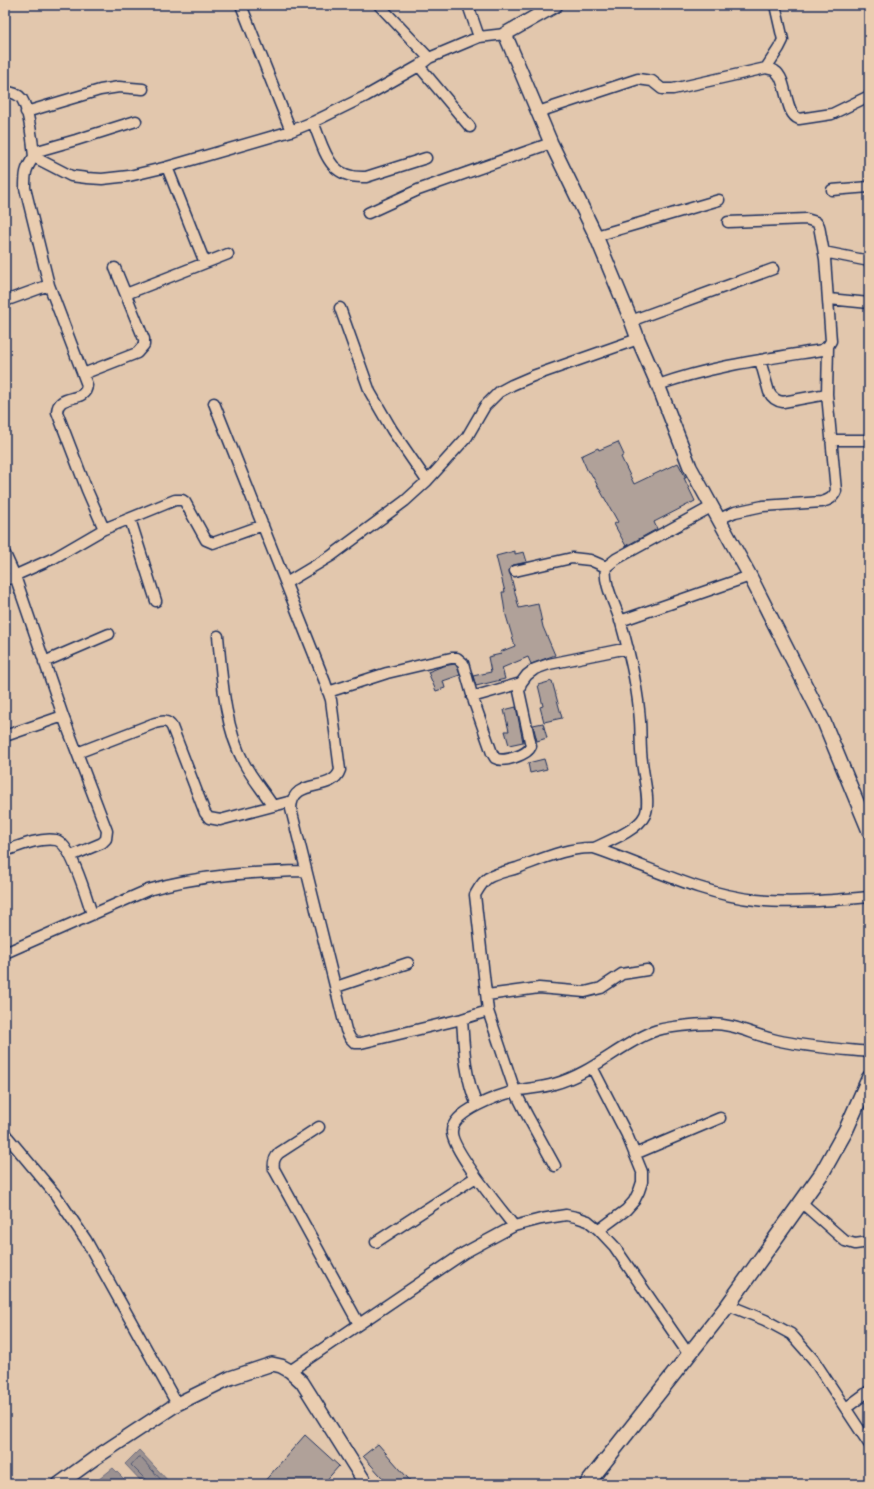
<svg xmlns="http://www.w3.org/2000/svg" width="874" height="1489" viewBox="0 0 874 1489" font-family="Itim,sans-serif">
<style>
.water{fill:#9b9191;stroke:#686a7d}
.lines{fill:none;stroke-linecap:round;stroke-linejoin:round}
.shore{stroke:#4e5672;stroke-width:1}
.building{fill:#b0a199;stroke:#1b2f5e}
.minor-casing{stroke:#1b2f5e;stroke-width:13}
.tertiary-casing{stroke:#1b2f5e;stroke-width:16}
.secondary-casing{stroke:#1b2f5e;stroke-width:17}
.minor{stroke:#eacdb0;stroke-width:10}
.tertiary{stroke:#eacdb0;stroke-width:13}
.secondary{stroke:#eacdb0;stroke-width:14}
</style>
<rect width="100%" height="100%" fill="#e2c7ad"/>
<filter id="ink" filterUnits="userSpaceOnUse"><feTurbulence type="fractalNoise" baseFrequency=".025" numOctaves="2"/><feDisplacementMap in="SourceGraphic" scale="8" xChannelSelector="R" yChannelSelector="G"/><feConvolveMatrix kernelMatrix="1 2 1 2 8 2 1 2 1" color-interpolation-filters="sRGB"/></filter>
<g filter="url(#ink)">
<path class="water" d="M139,1450L171,1484H144L125,1464Z
M113,1468L129,1484H93Z"/>
<g class="lines">
<path class="shore" d="M147,1484L146,1480L131,1465L138,1457H140L165,1484"/>
</g>
<path class="building" d="M618,442L624,455L621,457L634,484L678,463L686,478H684L695,501L654,522L657,529L626,546L614,524L618,522L590,472H588L581,456L598,448L599,450Z
M515,551V554L524,552L527,562L513,565L509,569L519,608L538,604L543,627L555,655L531,664L528,657L502,668L505,679L476,686L473,676L491,672L488,657L501,654L500,652L515,646L505,612L502,592H505L496,556Z
M455,664L457,667L460,675L443,681L445,688L436,691L428,672L443,666Z
M552,681L562,718L544,722L540,707L543,706L538,685Z
M516,707L523,742L509,745L505,731H509L504,710Z
M543,723L547,738L537,741L533,725Z
M544,759L547,769L530,773L528,763Z
M305,1435L339,1466L323,1484H262Z
M378,1444L413,1484H388L363,1456Z"/>
<g class="lines">
<g class="minor-casing">
<path id="minor" d="M241,5L291,131
M379,5L429,58
M468,5L479,37
M419,66L470,127
M766,68L779,48L783,40L775,5
M5,92C11,92 18,94 22,99C29,110 33,144 34,157C25,169 25,174 25,188L49,285L87,385C86,404 58,392 57,412L87,490L104,529
M26,112L100,90L119,87L143,89
M538,112L638,79L652,81L662,89H673L766,68C769,69 773,69 775,71C788,79 784,114 799,119L832,114L869,96
M313,122C325,151 328,179 366,177L426,158
M34,152L76,140L136,121
M34,157L71,176L87,178L102,179L129,176L167,167L291,131L313,122L366,96L419,66L429,58L479,37L505,34
M167,167L205,263
M832,190L869,187
M368,213L418,190L551,143
M596,236L719,200
M824,252L869,261
M126,294L228,254
M829,299L869,303
M5,301L49,285
M340,308L370,392L392,430L427,481
M631,320L636,319L773,269
M760,360L769,392C772,398 776,401 783,402L827,394
M83,374L137,353L144,345V339L115,268
M658,385C711,366 766,359 822,350L828,346L831,341L825,259L819,226L816,222L806,219L728,222
M214,403L325,682L331,700L340,770C332,794 292,776 291,809L346,1030L350,1038L355,1043H361L462,1019L488,1011
M831,440H869
M130,519L156,601
M719,519L735,512L763,506L822,502C829,500 833,498 836,491L827,394L828,346
M5,554L15,576L63,716L107,831L106,839L102,843L71,856
M515,571L572,558L590,560L606,567
M5,580L54,558L104,529L175,500H182L185,502L206,540L213,543L263,525
M286,583L331,556L405,501L427,481L467,437L485,406L499,392L512,385L533,376L638,339
M620,621L750,576
M218,636C222,677 224,726 244,763C252,778 264,792 273,806
M44,662L109,634
M328,692L387,673L451,658H457L463,663L474,702L492,753L495,758C503,763 528,755 531,746L519,691L521,683L527,675L535,669L549,664L628,648
M472,697L521,683
M5,736L63,716
M77,753L155,723C163,721 168,720 172,727L205,813L209,818L220,820L292,801
M594,848C609,841 638,830 645,815C651,802 643,776 642,761C640,748 641,735 640,721C638,688 630,655 621,623C616,606 603,584 606,567L616,559L711,507
M5,851C19,846 41,837 56,840C71,843 87,899 92,914
M5,953L148,890C199,875 253,872 306,871
M336,987L408,963
M487,995L539,988L585,992L601,988L622,974L647,970
M462,1019C464,1049 465,1078 477,1105
M592,1067L627,1135L642,1172V1182L639,1191L634,1201L626,1210L599,1230
M319,1127L279,1153C274,1158 273,1162 274,1169L359,1324
M5,1134L55,1194L86,1240L177,1404
M635,1154L720,1118
M555,1166L527,1115L515,1091L488,1011L475,895C479,888 482,882 488,878C497,873 508,871 517,868C542,859 567,847 594,848C648,866 699,894 756,900C792,904 833,900 869,897
M801,1202L845,1241L855,1244L869,1242
M514,1226C501,1209 450,1148 452,1131C453,1111 499,1095 516,1091C529,1088 542,1088 554,1084C591,1074 618,1046 652,1032C663,1027 697,1024 709,1024C733,1023 754,1035 776,1040C807,1047 838,1049 869,1052
M376,1242L476,1177
M728,1305L765,1320L791,1334L813,1359L869,1444
M290,1371L464,1253L514,1226L541,1219L566,1215L576,1217L588,1221L599,1230L614,1246L689,1355
M846,1408L869,1391"/>
</g>
<g class="tertiary-casing">
<path id="tertiary" d="M556,5L505,34L551,143L596,236L631,320L638,339L658,385L690,467L750,576L824,722L869,831
M59,1484L95,1458L177,1404L230,1378L272,1364L281,1366L290,1371L302,1382L366,1484"/>
</g>
<g class="secondary-casing">
<path id="secondary" d="M587,1484L728,1305L822,1173L846,1130L869,1078"/>
</g>
<use href="#minor" class="minor"/>
<use href="#tertiary" class="tertiary"/>
<use href="#secondary" class="secondary"/>
</g>
</g>
<rect width="874" height="1489" fill="none" stroke="#eacdb0" stroke-width="20"/>
<rect x="10" y="10" width="854" height="1469" fill="none" stroke="#1b2f5e" stroke-width="1.5" filter="url(#ink)"/>
</svg>
